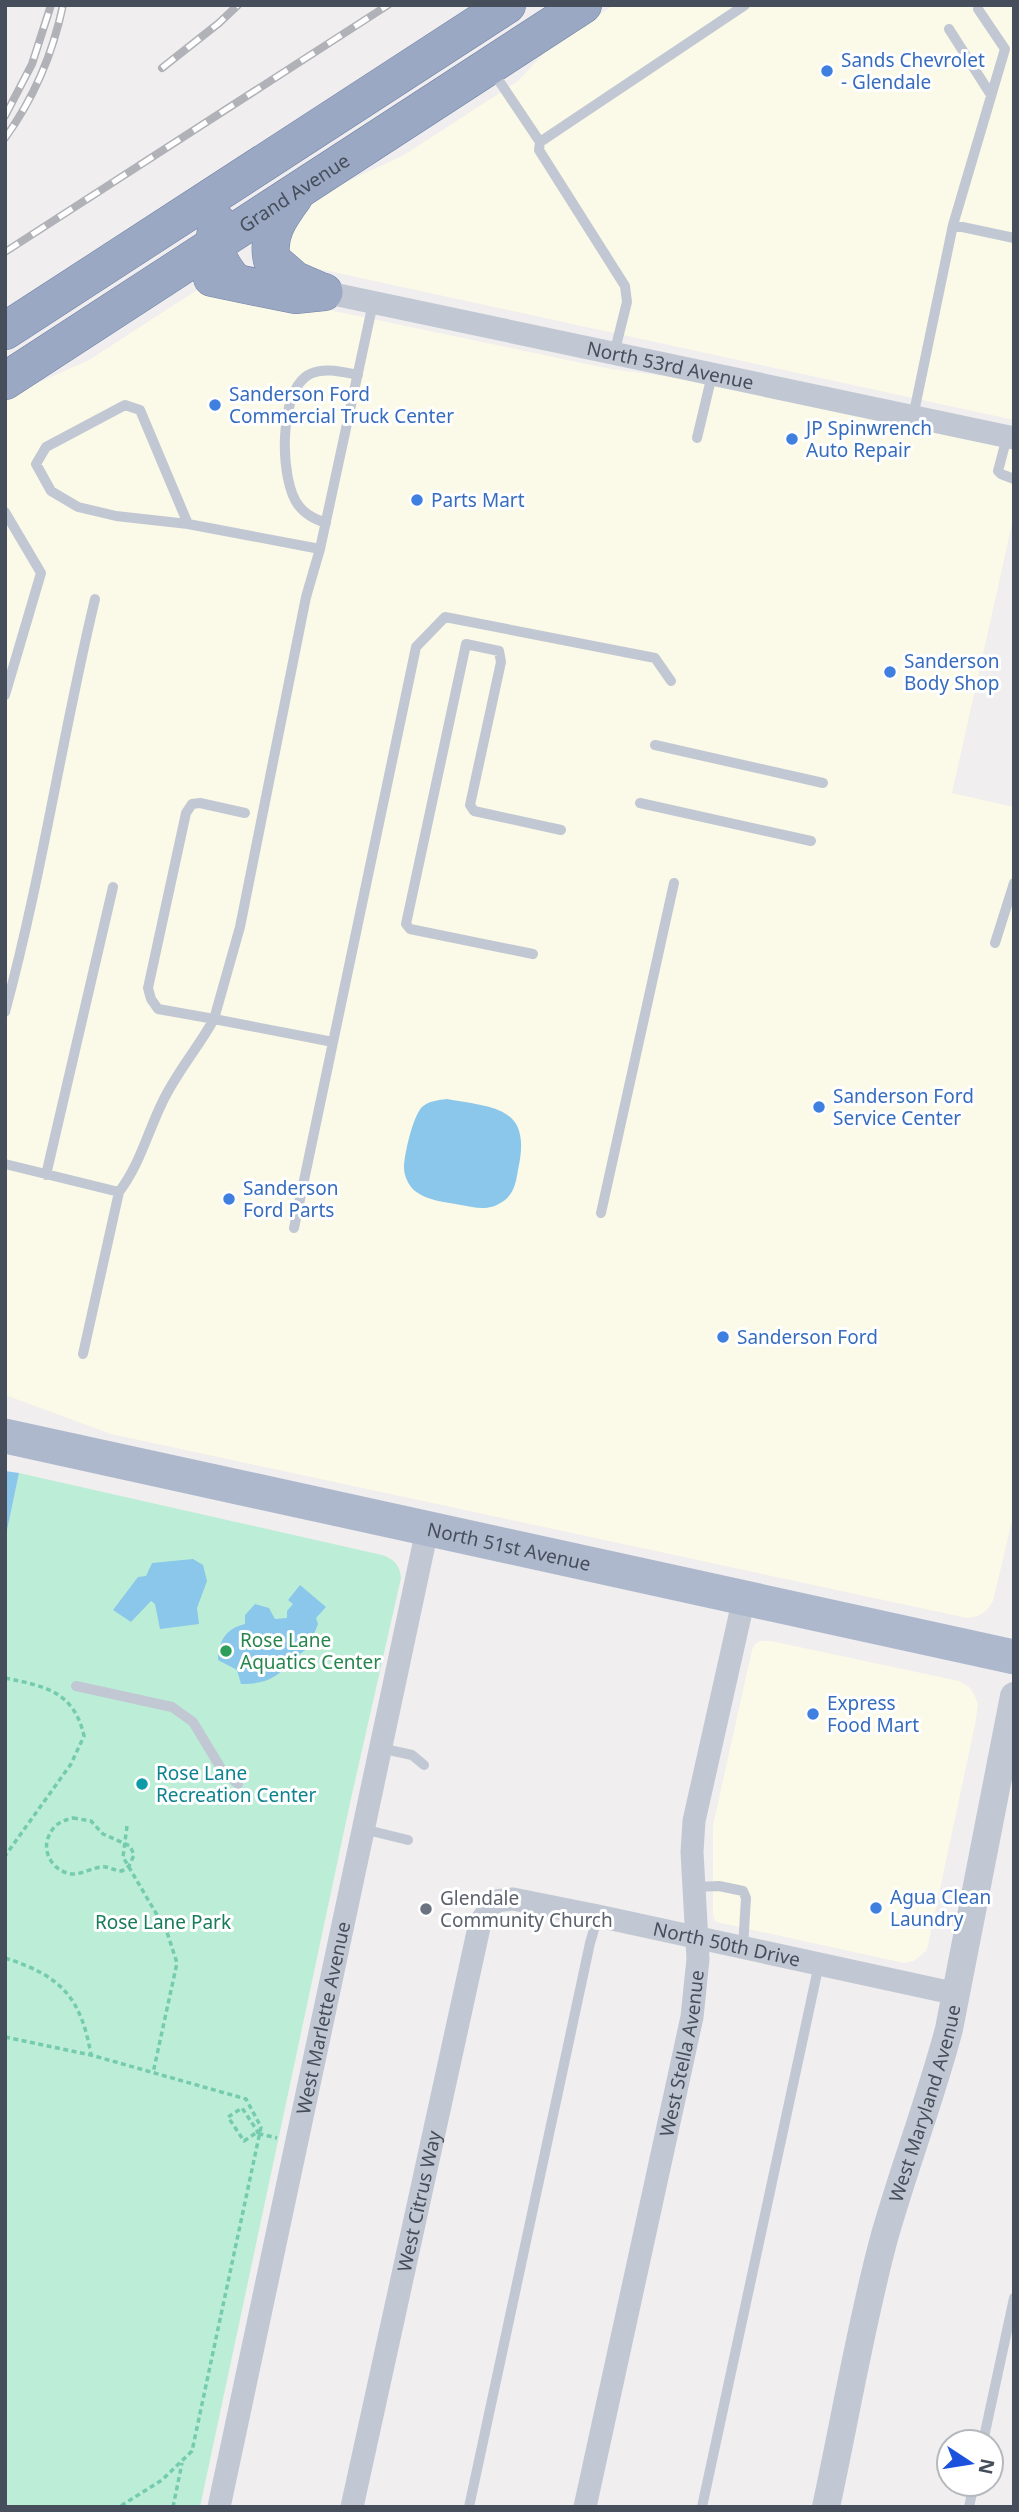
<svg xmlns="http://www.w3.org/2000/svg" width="1019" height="2512" viewBox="0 0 1019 2512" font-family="'Noto Sans',sans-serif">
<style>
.commercial{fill:#fbf9e7}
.green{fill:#bceed7}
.water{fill:#8ac7ea}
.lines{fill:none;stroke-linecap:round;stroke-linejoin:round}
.trunk-casing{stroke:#7183a8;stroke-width:38}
.path{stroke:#75cbae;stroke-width:3.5;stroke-dasharray:5 3.5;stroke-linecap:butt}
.service{stroke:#c1c8d3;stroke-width:10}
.minor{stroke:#c1c8d3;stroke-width:23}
.tertiary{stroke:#c1c8d3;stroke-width:28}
.primary{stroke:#aeb8cd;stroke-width:35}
.trunk{stroke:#9aa8c4;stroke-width:37}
.rail-casing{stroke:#b0b2b8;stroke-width:8}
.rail{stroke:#fff;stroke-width:5;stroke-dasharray:16;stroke-linecap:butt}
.shop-dot{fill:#3f7fe0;stroke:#fff;stroke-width:2.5}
.leisure-dot{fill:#2e9e5b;stroke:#fff;stroke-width:2.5}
.culture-dot{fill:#0f9aa8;stroke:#fff;stroke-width:2.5}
.worship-dot{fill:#6b7280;stroke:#fff;stroke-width:2.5}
.labels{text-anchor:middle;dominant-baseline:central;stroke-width:6;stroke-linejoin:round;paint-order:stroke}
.shop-label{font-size:19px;fill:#366cbe;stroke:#fff;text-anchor:start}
.street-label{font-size:19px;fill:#464e5b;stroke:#fff}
.leisure-label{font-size:19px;fill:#27864d;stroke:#fff;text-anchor:start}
.culture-label{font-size:19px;fill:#0d838f;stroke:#fff;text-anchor:start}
.worship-label{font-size:19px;fill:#5b616d;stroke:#fff;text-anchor:start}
.park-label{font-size:19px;fill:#187b59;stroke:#fff}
</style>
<rect width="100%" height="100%" fill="#f0eeee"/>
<path class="commercial" d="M614,5H1014V420L287,262L284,231L312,201L329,190L404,155L518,81L547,50Z
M200,288L229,289L611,369L702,381L1014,448V515L952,793L1014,807V1513L993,1601L987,1610L978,1616L967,1618L111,1434L5,1395V401L22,390L89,360Z
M760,1641H771L959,1681L969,1687L974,1694L978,1704L976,1720L927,1950L914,1961L904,1963L716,1922L713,1916V1825L752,1650L755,1644Z"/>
<path class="green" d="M19,1473L382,1555C394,1559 400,1565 401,1578L350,1803L200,2507H5V1540Z"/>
<path class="water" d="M447,1099C497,1108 532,1107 518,1170C516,1182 514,1195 502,1202C489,1211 476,1208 461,1205C447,1202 427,1201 415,1191C409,1186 404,1176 404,1168C404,1155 413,1116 422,1107C429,1101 438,1100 447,1099Z
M5,1471L19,1473L5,1540Z
M193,1559L203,1565L207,1581L197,1608L199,1624L160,1629L155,1604L151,1601L131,1622L113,1610L138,1577L146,1576L152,1563Z
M300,1585L326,1607L316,1618L318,1624L314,1634L318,1643C285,1657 286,1685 241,1684L237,1670L218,1660C219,1641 225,1629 245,1624V1615L255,1604L269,1608L275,1619L287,1618V1611L293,1604L288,1600Z"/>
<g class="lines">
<g class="trunk-casing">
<g id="trunk">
<path d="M294,197C280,216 266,235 272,260L295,280L320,291"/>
<path d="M218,223C210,246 219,264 234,281"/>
<path d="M212,278L295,295L324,292"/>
<path d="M5,331L507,5"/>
<path id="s7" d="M5,381L583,5"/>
</g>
</g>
<path class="path" d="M5,1678C44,1686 74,1691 84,1736L71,1764L5,1856
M73,1818L91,1821L103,1834L130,1846L134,1855L129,1866L122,1871C114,1871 109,1866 101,1867C92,1868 82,1874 73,1874C55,1873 42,1854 48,1838C53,1825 60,1821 73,1818Z
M127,1826L123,1857L167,1932L177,1963L153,2073
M5,1958C61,1976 81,1997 91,2055
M5,2037L91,2055L246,2099L261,2127L192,2451L162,2480L119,2507
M256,2133L258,2132L242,2108L228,2117L244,2141L256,2133L277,2138
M173,2507L182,2463"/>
<path class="service" d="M949,29L991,95
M493,72L540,142
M953,225L1005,49L978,9
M614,354L627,302L625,286L539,150L540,142L745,5
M913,417L953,225L1014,238
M1007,437L998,471L1001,474L1014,479
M697,438L712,375
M5,512L41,573L5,695
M326,523C315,519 306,515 299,506C279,482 278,389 310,374C325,367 342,372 358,375
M188,524L140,410L125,405L46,447L36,464L51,491L78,507L116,516L188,524L320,549
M655,745L823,783
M640,803L811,841
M995,943L1014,883
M533,954L410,929L406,924L466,644L499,651L501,662L470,805L474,811L561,830
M5,1012C42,876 62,736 95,599
M333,1042L214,1019L240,927L306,597L320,549L373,303
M5,1164L119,1192L83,1354
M46,1175L113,887
M119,1192C140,1164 147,1134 162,1103C176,1073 198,1048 214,1019L158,1009L151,999L148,988L186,813L192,804L200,803L245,813
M601,1213L674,883
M294,1228L416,647L445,617L655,658L671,681
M76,1686L172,1707L193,1722L222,1770L238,1784
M380,1748L412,1755L424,1765
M363,1829L408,1840
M695,1887L719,1886L743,1891L746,1898L743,1947
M983,2442L1014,2298
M469,2507L590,1943L598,1916
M702,2507L819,1964
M969,2507L974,2484"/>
<g class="minor">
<path id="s1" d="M324,292L1014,438"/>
<path id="s2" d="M219,2507L427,1530"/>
<path id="s3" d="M352,2507L480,1923L495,1901L513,1899L598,1916L957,1994"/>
<path id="s4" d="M585,2507L692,2017L698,1959L692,1852L694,1821L744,1598"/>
</g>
<path class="tertiary" id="s5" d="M826,2507C845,2419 860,2329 883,2242C903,2170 930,2101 949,2029L1014,1696"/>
<path class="primary" id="s6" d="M5,1436L1014,1657"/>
<use href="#trunk" class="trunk"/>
<g class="rail-casing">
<path id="rail" d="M162,68L219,23L238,5
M5,116L32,64L51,5
M5,138C34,98 53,53 63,5
M5,252L388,5"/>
</g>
<use href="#rail" class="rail"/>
</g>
<g class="shop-dot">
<circle cx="827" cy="71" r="7"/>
<circle cx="215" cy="405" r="7"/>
<circle cx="792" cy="439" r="7"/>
<circle cx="417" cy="500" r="7"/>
<circle cx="890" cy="672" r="7"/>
<circle cx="819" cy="1107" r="7"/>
<circle cx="229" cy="1199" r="7"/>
<circle cx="723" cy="1337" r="7"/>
<circle cx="813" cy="1714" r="7"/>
<circle cx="876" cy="1908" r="7"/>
</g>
<circle class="leisure-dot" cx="226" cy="1651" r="7"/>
<circle class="culture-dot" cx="142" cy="1784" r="7"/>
<circle class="worship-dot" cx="426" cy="1909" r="7"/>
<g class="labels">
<g class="shop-label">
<text x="841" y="60">Sands Chevrolet<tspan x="841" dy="22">- Glendale</tspan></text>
<text x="229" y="394">Sanderson Ford<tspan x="229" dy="22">Commercial Truck Center</tspan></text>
<text x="806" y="428">JP Spinwrench<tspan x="806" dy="22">Auto Repair</tspan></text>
<text x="431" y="500">Parts Mart</text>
<text x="904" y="661">Sanderson<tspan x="904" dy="22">Body Shop</tspan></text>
<text x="833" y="1096">Sanderson Ford<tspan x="833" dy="22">Service Center</tspan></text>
<text x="243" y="1188">Sanderson<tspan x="243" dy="22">Ford Parts</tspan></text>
<text x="737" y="1337">Sanderson Ford</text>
<text x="827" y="1703">Express<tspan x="827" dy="22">Food Mart</tspan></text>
<text x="890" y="1897">Agua Clean<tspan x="890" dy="22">Laundry</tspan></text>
</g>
<g class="street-label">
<text stroke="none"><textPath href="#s7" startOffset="345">Grand Avenue</textPath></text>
<text stroke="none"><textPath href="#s1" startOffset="354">North 53rd Avenue</textPath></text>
<text stroke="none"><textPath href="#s6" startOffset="516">North 51st Avenue</textPath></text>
<text stroke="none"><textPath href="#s3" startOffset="861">North 50th Drive</textPath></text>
<text stroke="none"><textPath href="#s2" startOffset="500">West Marlette Avenue</textPath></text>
<text stroke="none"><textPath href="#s4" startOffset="464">West Stella Avenue</textPath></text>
<text stroke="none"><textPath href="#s5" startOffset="416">West Maryland Avenue</textPath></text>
<text stroke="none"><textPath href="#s3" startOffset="313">West Citrus Way</textPath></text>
</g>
<g class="leisure-label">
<text x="240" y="1640">Rose Lane<tspan x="240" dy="22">Aquatics Center</tspan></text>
</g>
<g class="culture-label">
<text x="156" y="1773">Rose Lane<tspan x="156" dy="22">Recreation Center</tspan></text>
</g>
<g class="worship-label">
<text x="440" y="1898">Glendale<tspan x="440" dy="22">Community Church</tspan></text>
</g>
<g class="park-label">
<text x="163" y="1922">Rose Lane Park</text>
</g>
</g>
<rect width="1019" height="2512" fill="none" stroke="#464e5b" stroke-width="14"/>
<g transform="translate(970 2463) rotate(102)"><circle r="33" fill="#ffffff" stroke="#b5b8bd" stroke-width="2"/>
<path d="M0-5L12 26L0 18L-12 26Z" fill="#1b51dd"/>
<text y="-10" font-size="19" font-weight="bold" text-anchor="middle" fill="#464e5b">N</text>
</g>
</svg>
